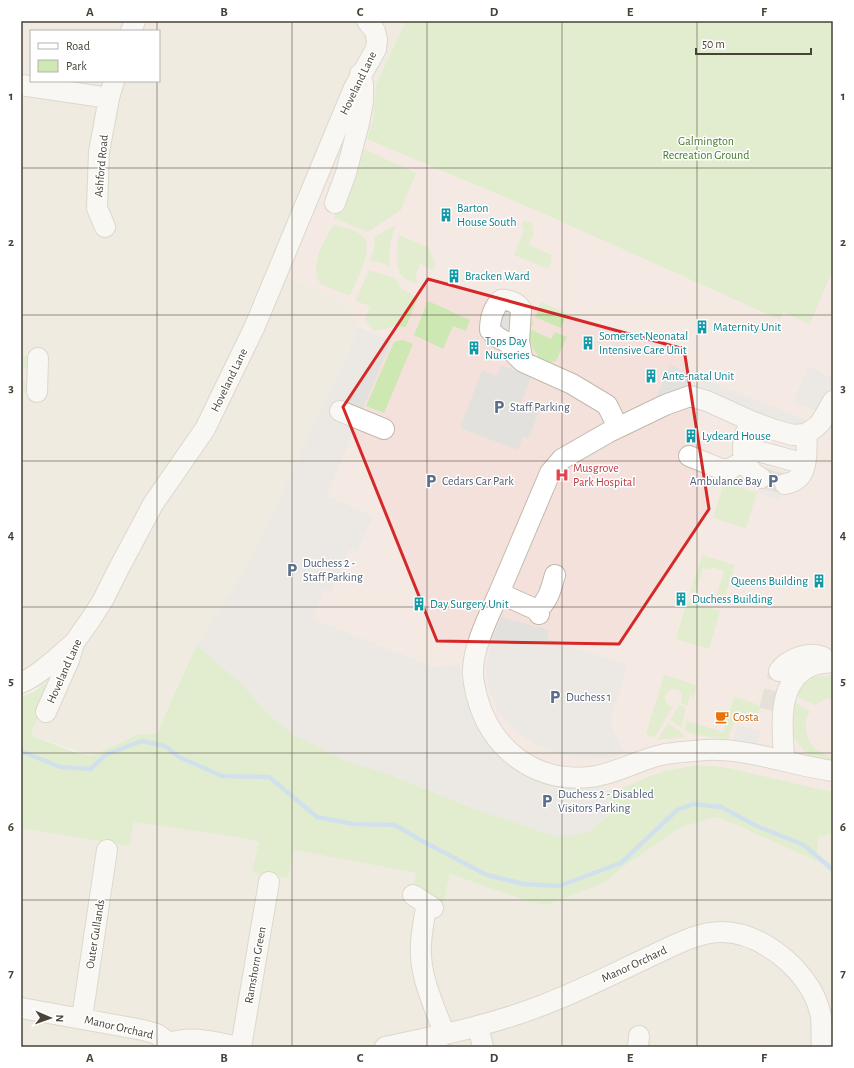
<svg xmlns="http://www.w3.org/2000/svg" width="854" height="1068" viewBox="0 0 854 1068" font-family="'Alegreya Sans',sans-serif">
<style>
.residential{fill:#e8e4d7;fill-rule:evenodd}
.medical{fill:#f5e1dc}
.green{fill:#cde8b2}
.parking{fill:#e3e1dd}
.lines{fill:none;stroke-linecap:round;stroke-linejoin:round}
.stream{stroke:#a6cef0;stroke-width:4.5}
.minor-tunnel{stroke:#d2cec5;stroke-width:20;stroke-dasharray:20 10;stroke-linecap:butt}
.minor-casing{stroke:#c0baab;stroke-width:22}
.minor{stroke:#fff;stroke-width:20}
.marked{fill:none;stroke:#d62828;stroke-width:3;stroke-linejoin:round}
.grid{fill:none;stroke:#484237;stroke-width:1;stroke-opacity:0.55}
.labels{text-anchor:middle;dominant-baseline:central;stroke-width:3;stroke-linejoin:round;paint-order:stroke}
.street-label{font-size:12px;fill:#484237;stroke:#fff}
.park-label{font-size:12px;fill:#447a2a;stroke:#fff}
.culture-label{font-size:12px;fill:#0d838f;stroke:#fff;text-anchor:start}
.service-label{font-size:12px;fill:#4e5e75;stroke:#fff;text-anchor:start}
.health-label{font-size:12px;fill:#be3a42;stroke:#fff;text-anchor:start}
.food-label{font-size:12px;fill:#c56008;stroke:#fff;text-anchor:start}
.neatline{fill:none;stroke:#484237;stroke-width:1.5}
.grid-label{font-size:13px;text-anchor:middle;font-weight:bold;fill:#484237}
</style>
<rect width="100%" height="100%" fill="#f4f1e9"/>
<path class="residential" d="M21,21H406L376,84L373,120L367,139L359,147L286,276L338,299L354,315L358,327L349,350L249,563L197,645L169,704L157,734H139L91,756L33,736L32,731L56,677L39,688L25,670L21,672ZM31,31H159V81H31Z
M716,817L741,827L816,861L819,837L833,834V1047H21V828L129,846L134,822L237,837L259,842L253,871L288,878L294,850L416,873L443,905L450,874L527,901L546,905L604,883L626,865L681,827Z"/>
<path class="medical" d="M367,139L542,213L780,320L783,312L833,269V792L724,767L697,765L664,771L645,778L615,791L480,811L312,743L294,735L269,714L240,682L197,645L249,563L349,350L358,328L354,315L338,299L286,276L344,142L359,147Z"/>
<path class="green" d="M406,21H833V269L810,324L783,312L780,320L542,213L367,139L373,120L376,84Z
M357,146L416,173L401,210L368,232L334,218L350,181Z
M524,220L534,224L531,230L534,232L529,245L552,255L550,260H552L548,269L514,255L524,230L521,228Z
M333,225C342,227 352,229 360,234C377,244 356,282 350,295H348L322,285L317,279L316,266L320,249Z
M395,225L390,244L389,266L381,263L370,261L375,244L374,238Z
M399,235L429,248L435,264L434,270L420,264L416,274L417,284C413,282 406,280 402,276C394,268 397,246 399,235Z
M369,270L395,278L403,290L418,297L406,327L393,326L389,328L374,331L365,319L370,306L355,301Z
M428,301L470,320L466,331L453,326L443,349L414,335Z
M541,302L567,313L561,328L535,317Z
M533,321L534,322L530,329L551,339L555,332L567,337L556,361L547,363L540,360L529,341V328Z
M403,340L413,344L384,413L366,406L394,342Z
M21,356L34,357C32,364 28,367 21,369Z
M21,380C27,381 29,387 31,392L21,391Z
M724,483L757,493L746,528L713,518Z
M702,555L735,565L723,602L715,600L724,571L712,567L711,570L703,568L695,593L690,592Z
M687,601L720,611L709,649L676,639Z
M197,645L240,682L269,714L294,735L312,743L480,811L587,833L614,810L606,791H615L645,778L664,771L697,765L724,767L833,792V834L819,837L816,861L741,827L716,817L681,827L626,865L604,883L546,905L527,901L450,874L443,905L439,902L413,889L416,873L294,850L288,878L252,872L259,842L237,837L134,822L129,846L21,828V697L33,692L56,677L32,731L33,736L74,752L91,756L139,734H157L169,705Z
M811,671L815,677L832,675L833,698L825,699L815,705L792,694Z
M664,675L697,685L687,721L723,732L734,697L752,702L760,707L758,714L754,717L740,714L737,715L728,740L691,734L685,731V727L693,697L690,696L687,706L681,702C686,687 667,684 665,699L668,705L673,707L654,738L646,734Z
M795,702L810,711C799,731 810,753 833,756V763L812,758L807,754L794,738L789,727Z
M679,705L686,708L682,728L670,720Z
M668,723L682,733L686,737L657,740Z"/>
<path class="parking" d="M506,306L516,310L506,331L496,327Z
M358,327L391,341L327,496L373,516L357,553L349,549L331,593L324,590L313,619L434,667L460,664L462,680L476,723L497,756L517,771L552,787L581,789L603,785L614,810L587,833L557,837L480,811L397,777L346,761L294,735L269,714L240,682L197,645L249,563L349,350Z
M501,365L531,377L521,403L540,410L528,439L523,437L518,450L460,428L482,370L497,376Z
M670,365L692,374L685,391L656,398Z
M808,366L833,378V385L821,413L793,402Z
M695,375L807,420L803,431L691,385Z
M765,467L788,473L780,500L757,493Z
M501,617L549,630L547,639L568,645V647L628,664L610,722L625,753L605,758L579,759L552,751L531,742L513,729L497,710L488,685L486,669L491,642Z
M737,725L761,731L758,747L732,743Z"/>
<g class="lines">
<path class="stream" d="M21,751L60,767L91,769L105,755L142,741L165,746L179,757L222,776L269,777L317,817L353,824L395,825L424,842L487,875L524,884L559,886L621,863L677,810L693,804L721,807L759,827L804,845L833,870"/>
<path class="minor-tunnel" d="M761,478L785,484
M769,710L779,671"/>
<g class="minor-casing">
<path id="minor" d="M131,31L135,21
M21,85L109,98
M335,203L346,173L359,123L363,101V85L360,74
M105,227L97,208L99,152L109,98L114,81
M523,362L519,341L521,309C518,303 508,299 501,300C493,308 490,319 490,330L497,337L510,344L513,352L523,362L572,384L607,405L618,427
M37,392L38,358
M340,411L384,429
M751,421C740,440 738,467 761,478
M743,447L805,464
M689,456L721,469H730L745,460
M785,484C791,483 797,481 801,475C808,465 807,446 806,434
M499,593L550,473L562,459L609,432L665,405L690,396L707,401L751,421L775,430L793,435L806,434L816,427L821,422L833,401
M537,610C549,601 551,588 555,575
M539,614L537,610L499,593C489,615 472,649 473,673C473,681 475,689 477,697C491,749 535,783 590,777C617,774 639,759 665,754C678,752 692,751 705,750C749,748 790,765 833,771
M779,671C788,659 808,651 823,657
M21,683C41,674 57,657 74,643
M46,712L69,660L74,643L91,619L103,600L118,570L153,504L205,429L255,326L353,90L376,49L377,40L375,31L367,21
M783,760L784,755C782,726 777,683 809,667C816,663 825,663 833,662
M413,895L433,908
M427,904C424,917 420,941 421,954C421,979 436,1011 445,1035
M21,1008L143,1030L157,1034L169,1043C193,1035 214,1042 238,1047
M82,1018L107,850
M478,1026L483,1047
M241,1047L269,882
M385,1047C438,1036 492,1025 543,1005C580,991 615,973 651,956C673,946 697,932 722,932C745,932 767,944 785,959C802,974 817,994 821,1017C822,1026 821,1037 822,1047
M638,1047L639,1036"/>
</g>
<use href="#minor" class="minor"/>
</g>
<path d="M0 0H854V1068H0ZM428,279L684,349L709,509L619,644L437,641L343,407Z" fill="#f4f1e9" fill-opacity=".55" fill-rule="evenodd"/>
<path class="marked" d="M428,279L684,349L709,509L619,644L437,641L343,407Z"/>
<path class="grid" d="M157,21V31M292,21V1047M427,21V1047M562,21V1047M697,21V1047M157,81V1047M21,168H833M21,315H833M21,461H833M21,607H833M21,753H833M21,900H833"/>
<defs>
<g id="building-bare" transform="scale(1.08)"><path d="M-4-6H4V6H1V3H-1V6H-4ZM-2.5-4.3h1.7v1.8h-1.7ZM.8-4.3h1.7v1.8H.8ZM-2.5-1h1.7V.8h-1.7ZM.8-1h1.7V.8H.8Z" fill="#0f9aa8" stroke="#fff" stroke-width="2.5" paint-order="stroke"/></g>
<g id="parking-bare" transform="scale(1.08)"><path d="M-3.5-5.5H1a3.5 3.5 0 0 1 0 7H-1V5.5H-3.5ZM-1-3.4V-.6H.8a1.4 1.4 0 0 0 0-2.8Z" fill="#5c6f8a" stroke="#fff" stroke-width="2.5" paint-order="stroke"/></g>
<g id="hospital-bare" transform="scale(1.08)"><path d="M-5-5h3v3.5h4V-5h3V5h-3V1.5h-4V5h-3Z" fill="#e0444e" stroke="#fff" stroke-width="2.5" paint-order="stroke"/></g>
<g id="cafe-bare" transform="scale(1.08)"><path d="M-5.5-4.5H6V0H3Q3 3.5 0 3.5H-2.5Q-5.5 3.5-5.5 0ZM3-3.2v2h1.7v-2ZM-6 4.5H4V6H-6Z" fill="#e8710a" stroke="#fff" stroke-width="2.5" paint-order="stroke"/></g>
</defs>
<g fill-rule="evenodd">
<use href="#building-bare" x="446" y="215"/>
<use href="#building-bare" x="454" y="276"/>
<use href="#building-bare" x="702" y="327"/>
<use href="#building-bare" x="588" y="343"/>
<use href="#building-bare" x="474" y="348"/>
<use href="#building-bare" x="651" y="376"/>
<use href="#parking-bare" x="499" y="407"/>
<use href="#building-bare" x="691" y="436"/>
<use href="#hospital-bare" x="562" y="475"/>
<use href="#parking-bare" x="431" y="481"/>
<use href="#parking-bare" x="773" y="481"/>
<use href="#parking-bare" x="292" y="570"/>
<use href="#building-bare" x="819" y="581"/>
<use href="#building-bare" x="681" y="599"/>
<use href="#building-bare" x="419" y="604"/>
<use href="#parking-bare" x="555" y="697"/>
<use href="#cafe-bare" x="722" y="717"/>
<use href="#parking-bare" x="547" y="801"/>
</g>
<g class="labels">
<g class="street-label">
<text transform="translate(358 83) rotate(-64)">Hoveland Lane</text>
<text transform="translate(101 166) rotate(-85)">Ashford Road</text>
<text transform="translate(229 380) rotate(-64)">Hoveland Lane</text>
<text transform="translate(64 671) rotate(-66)">Hoveland Lane</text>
<text transform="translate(95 934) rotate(-81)">Outer Gullands</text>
<text transform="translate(634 964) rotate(-25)">Manor Orchard</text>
<text transform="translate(255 965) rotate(-80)">Ramshorn Green</text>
<text transform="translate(119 1027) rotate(13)">Manor Orchard</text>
</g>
<g class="park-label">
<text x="706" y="141">Galmington<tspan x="706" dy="14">Recreation Ground</tspan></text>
</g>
<g class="culture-label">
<text x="457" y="208">Barton<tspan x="457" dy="14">House South</tspan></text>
<text x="465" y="276">Bracken Ward</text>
<text x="713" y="327">Maternity Unit</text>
<text x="599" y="336">Somerset Neonatal<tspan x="599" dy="14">Intensive Care Unit</tspan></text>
<text x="485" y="341">Tops Day<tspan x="485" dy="14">Nurseries</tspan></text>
<text x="662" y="376">Ante-natal Unit</text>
<text x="702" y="436">Lydeard House</text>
<text x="808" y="581" text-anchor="end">Queens Building</text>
<text x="692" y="599">Duchess Building</text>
<text x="430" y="604">Day Surgery Unit</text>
</g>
<g class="service-label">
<text x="510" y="407">Staff Parking</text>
<text x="442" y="481">Cedars Car Park</text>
<text x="762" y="481" text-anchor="end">Ambulance Bay</text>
<text x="303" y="563">Duchess 2 -<tspan x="303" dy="14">Staff Parking</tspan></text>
<text x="566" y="697">Duchess 1</text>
<text x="558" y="794">Duchess 2 - Disabled<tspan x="558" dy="14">Visitors Parking</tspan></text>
</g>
<g class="health-label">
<text x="573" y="468">Musgrove<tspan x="573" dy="14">Park Hospital</tspan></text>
</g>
<g class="food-label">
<text x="733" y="717">Costa</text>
</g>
</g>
<rect width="854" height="1068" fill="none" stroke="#ffffff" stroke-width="44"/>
<rect x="30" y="30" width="130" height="52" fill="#ffffff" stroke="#b6b3af"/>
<rect x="38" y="43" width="20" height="6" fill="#ffffff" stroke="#b6b3af"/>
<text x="66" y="50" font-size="12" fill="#484237">Road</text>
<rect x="38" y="60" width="20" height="12" fill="#cde8b2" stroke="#b6b3af"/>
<text x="66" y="70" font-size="12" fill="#484237">Park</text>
<g transform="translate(50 1018) rotate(92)" stroke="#ffffff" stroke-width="3" paint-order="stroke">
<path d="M0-3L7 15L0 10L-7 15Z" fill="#484237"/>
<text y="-6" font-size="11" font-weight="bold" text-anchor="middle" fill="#484237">N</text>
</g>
<path d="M696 48v6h115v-6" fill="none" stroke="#484237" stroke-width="2"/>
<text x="702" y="48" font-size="12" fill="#484237" stroke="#ffffff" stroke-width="3" paint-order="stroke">50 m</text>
<rect x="22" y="22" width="810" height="1024" class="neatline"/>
<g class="grid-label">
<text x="90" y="16">A</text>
<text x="224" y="16">B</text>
<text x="360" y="16">C</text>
<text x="494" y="16">D</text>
<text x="630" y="16">E</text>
<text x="764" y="16">F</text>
<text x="11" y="100">1</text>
<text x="843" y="100">1</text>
<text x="11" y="246">2</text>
<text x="843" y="246">2</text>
<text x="11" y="392">3</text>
<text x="843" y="392">3</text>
<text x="11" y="539">4</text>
<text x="843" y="539">4</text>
<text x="11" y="685">5</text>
<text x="843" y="685">5</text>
<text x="11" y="831">6</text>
<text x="843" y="831">6</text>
<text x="11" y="977">7</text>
<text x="843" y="977">7</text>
<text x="90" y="1062">A</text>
<text x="224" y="1062">B</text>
<text x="360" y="1062">C</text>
<text x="494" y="1062">D</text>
<text x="630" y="1062">E</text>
<text x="764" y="1062">F</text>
</g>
</svg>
